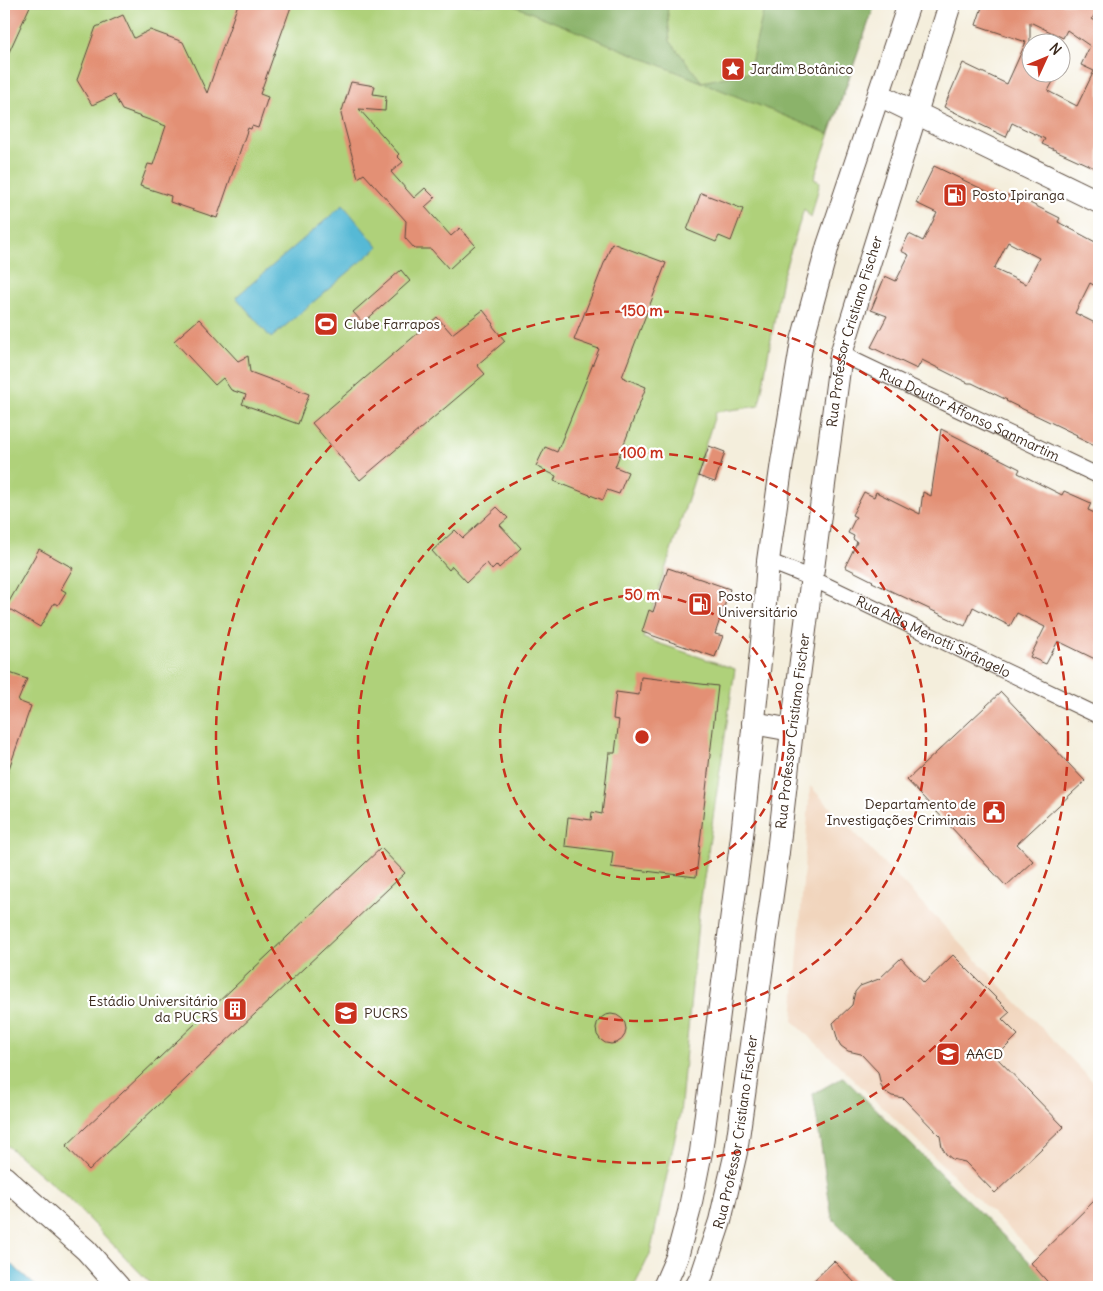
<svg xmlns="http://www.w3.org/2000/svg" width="1103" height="1291" viewBox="0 0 1103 1291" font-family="Delius,sans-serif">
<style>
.built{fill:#f1d5bd}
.green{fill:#afd17a;stroke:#757e4c}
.forest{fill:#8bb36a;stroke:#636e44}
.water{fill:#56b9d5;stroke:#48727a}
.building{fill:#e39075;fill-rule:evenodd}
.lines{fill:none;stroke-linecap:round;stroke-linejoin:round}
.street-casing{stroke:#57473a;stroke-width:17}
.secondary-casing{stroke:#57473a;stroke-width:24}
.street{stroke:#fff;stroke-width:15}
.secondary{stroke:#fff;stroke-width:22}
.ring{fill:none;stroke:#c8321e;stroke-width:2.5;stroke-dasharray:9 6}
.labels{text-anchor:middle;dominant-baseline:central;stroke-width:4.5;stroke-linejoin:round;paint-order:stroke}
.poi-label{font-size:14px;fill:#3b2a1e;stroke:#fff;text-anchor:start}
.street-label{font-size:14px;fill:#3b2a1e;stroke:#fff}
.centre{fill:#c8321e;stroke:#fff;stroke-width:2.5}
.ring-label{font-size:15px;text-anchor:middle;font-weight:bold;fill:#c8321e;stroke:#fff;stroke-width:4.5;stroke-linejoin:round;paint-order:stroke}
</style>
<rect width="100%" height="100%" fill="#fff"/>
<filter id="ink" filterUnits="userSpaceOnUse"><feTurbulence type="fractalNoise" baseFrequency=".02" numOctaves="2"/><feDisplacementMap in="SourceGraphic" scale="10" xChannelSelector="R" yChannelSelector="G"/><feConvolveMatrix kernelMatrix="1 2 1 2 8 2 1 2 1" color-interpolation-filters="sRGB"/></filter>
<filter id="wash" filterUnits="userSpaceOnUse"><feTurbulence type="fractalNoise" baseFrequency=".0096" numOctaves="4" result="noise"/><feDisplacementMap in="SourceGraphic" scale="20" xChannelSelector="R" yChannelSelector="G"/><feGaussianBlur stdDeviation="1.12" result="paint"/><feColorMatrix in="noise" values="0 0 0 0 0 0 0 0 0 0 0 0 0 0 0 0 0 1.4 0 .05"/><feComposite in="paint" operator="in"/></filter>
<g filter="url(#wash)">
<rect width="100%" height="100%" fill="#f4eedc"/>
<path class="built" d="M810,786L1099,1088V1287H1069L793,1021Z"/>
<path class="green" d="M4,4H875L814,179L820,182L811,218L804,209L782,278L759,406L716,412L643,638L735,669L699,912L680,1114L650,1254L634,1287H154L67,1197L4,1143Z"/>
<path class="forest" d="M510,4H667L670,41L702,82L749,72L765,4H875L829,134Z
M843,1077L1055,1287H900L832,1218L813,1094Z"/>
<path class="water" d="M343,205L378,247L271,338L236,297Z
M4,1258L37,1287H4Z"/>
<g id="blocks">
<path class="building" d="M4,4H31L4,63Z
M238,4H292L260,94L268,97L258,128L252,126L251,129L248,128L217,218L170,202L171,196L140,186L148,164L153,165L166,126L122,110L114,95L92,105L77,80L96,27L123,15L134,38L150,30L183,42L207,93Z
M983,4H1099V7L1092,19L1099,23V170L1042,144L1045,139L1012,123L1006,137L944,107L963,63L1007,84L1026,42L976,25ZM1030,22L1063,38L1067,30L1090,46L1081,65L1094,71L1077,106L1048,91L1058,72H1030Z
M351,82L375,86L373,94L386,96L385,111L359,109L399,154L397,156L403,162L391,172L414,198L425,188L435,198L425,207L451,236L460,228L475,245L449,269L431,249H415L405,238L406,221L364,174L358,178L341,114Z
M934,166L1005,200L1007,195L1018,201L1019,198L1034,205L1060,218L1058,222L1099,244V288L1090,283L1075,313L1099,325V438L1095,446L1076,437L1077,435L1006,401L1007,400L972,383H968L922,360L917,369L871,347L887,316L871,310L885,276L896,281L909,255L901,251L909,234L923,241L937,213L916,203ZM1008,242L1039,258L1026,284L994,269Z
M701,193L743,209L731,241L719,236L716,242L687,230Z
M612,243L666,263L622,377L646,387L615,467L628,472L619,494L607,490L603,500L554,481L556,476L536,466L545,447L557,452L599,349L574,340Z
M401,270L410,281L363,323L353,312Z
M483,310L494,324L492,325L505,341L477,365L485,374L360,480L312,423L437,317L452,334Z
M199,319L238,361L248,356L250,372L309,394L298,424L242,404L246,395L231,390L223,378L215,385L174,341Z
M941,429L1020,469L1018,473L1062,495L1064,491L1091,503L1088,510L1099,515V661L1058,641L1046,664L1030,657L1045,627L1017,613L1010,626L973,607L965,626L872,582L873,581L845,567L857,542L853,539L854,536L848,533L856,517L852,515L864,492L874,497L876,492L920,514L923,492L931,496Z
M709,446L725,452L715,482L698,476Z
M497,507L508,518L500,525L521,548L499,568L497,565L492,570L487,563L467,582L452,566L449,570L432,551L455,530L463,538Z
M39,549L73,568L61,589L66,592L58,605L54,603L40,627L6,607Z
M668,568L730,589L715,634L723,636L715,657L642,632L649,610L653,612Z
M4,671L27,679L18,701L31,706L6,777L4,776Z
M641,677L718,686L696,877L611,867L613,852L565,846L568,817L591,820L592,812L602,814L609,753H615L619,720L613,719L616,692L639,695Z
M1001,692L1085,781L1017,844L1033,861L1006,886L907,780Z
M381,848L405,873L89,1170L66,1146Z
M953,955L1010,1012L1002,1019L1018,1035L996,1057L1064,1127L995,1193L965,1162L952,1159L946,1154L942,1147L940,1136L903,1098L892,1096L884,1091L881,1086L878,1072L861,1054L848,1051L841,1046L838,1041L833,1023L852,1005L855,992L860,986L879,979L901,958L924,983Z
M596 1029a15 15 0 1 1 30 0a15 15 0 1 1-30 0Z
M1099,1196V1287H1052L1031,1263Z
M834,1261L859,1287H807Z"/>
</g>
</g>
<g filter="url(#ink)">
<use href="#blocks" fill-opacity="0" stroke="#57473a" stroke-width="1"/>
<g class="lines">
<g class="street-casing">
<g id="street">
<path id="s1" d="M841,354L1099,476"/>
<path id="s2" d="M768,561L811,578L1099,716"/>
</g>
</g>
<g class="secondary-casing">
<g id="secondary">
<path d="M879,95L1099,202"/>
<path d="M753,723L792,730"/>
<path d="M4,1177L86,1250L119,1287"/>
<path d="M664,1287L677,1257L689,1212L701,1152L742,836L763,632L768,561L782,462L802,341L828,245L909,4"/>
<path id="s3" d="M696,1287L701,1278L720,1221L736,1152L778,852L792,730L841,354L950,4"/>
</g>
</g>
<use href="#street" class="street"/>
<use href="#secondary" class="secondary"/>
</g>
</g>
<g class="ring">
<circle cx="642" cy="737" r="142"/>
<circle cx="642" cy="737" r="284"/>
<circle cx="642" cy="737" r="426"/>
</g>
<defs>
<g id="sight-square" transform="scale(1.25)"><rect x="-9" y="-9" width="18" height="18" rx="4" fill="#c8321e" stroke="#fff"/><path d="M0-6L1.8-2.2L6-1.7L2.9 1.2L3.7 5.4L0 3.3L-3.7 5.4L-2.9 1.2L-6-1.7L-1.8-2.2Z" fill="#fff"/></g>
<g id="fuel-square" transform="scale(1.25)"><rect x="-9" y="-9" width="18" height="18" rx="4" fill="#c8321e" stroke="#fff"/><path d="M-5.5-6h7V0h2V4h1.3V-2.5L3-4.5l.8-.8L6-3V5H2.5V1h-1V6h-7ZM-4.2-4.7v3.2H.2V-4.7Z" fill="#fff"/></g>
<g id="stadium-square" transform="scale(1.25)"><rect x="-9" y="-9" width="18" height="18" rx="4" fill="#c8321e" stroke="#fff"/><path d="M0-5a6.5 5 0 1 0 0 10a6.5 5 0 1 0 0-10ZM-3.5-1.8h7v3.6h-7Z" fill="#fff"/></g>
<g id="civic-square" transform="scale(1.25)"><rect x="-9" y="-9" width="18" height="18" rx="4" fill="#c8321e" stroke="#fff"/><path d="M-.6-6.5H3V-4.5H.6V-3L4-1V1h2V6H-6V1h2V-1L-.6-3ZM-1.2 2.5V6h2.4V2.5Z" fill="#fff"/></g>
<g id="building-square" transform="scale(1.25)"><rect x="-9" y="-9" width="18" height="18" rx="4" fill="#c8321e" stroke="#fff"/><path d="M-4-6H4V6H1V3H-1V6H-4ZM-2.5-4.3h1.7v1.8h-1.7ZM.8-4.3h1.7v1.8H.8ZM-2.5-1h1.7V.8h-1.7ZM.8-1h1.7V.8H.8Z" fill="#fff"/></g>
<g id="university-square" transform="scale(1.25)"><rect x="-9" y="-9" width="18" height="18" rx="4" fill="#c8321e" stroke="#fff"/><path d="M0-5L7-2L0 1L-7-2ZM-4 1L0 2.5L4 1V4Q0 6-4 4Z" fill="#fff"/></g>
<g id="school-square" transform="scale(1.25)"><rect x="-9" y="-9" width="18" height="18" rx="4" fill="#c8321e" stroke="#fff"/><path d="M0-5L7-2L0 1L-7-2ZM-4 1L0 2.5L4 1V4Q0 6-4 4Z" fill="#fff"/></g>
</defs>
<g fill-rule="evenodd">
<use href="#sight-square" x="733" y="69"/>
<use href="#fuel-square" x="955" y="195"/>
<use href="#stadium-square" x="326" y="324"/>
<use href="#fuel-square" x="700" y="604"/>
<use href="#civic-square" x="994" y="812"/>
<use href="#building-square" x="235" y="1009"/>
<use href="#university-square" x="346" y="1013"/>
<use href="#school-square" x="948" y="1054"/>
</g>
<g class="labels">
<g class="poi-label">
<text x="750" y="69">Jardim Botânico</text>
<text x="972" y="195">Posto Ipiranga</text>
<text x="344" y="324">Clube Farrapos</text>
<text x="718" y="596">Posto<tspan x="718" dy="16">Universitário</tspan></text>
<text x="976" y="804" text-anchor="end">Departamento de<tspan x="976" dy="16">Investigações Criminais</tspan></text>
<text x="218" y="1001" text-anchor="end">Estádio Universitário<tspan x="218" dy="16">da PUCRS</tspan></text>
<text x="364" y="1013">PUCRS</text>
<text x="966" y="1054">AACD</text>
</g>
<g class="street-label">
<text stroke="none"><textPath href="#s3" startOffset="971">Rua Professor Cristiano Fischer</textPath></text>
<text stroke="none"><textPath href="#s1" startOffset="142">Rua Doutor Affonso Sanmartim</textPath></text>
<text stroke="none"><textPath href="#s2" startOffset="182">Rua Aldo Menotti Sirângelo</textPath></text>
<text stroke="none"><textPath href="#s3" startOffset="566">Rua Professor Cristiano Fischer</textPath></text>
<text stroke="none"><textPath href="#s3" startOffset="161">Rua Professor Cristiano Fischer</textPath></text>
</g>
</g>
<circle cx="642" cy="737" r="8" class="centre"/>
<g class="ring-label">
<text x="642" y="316">150 m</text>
<text x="642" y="458">100 m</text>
<text x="642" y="600">50 m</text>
</g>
<rect width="1103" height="1291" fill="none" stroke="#fff" stroke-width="20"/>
<g transform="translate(1046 58) rotate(46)"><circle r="24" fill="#ffffff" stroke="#b1aaa5"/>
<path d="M0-4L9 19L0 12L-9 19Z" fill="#c8321e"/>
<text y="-8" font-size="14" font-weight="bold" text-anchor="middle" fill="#3b2a1e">N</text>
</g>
</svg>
